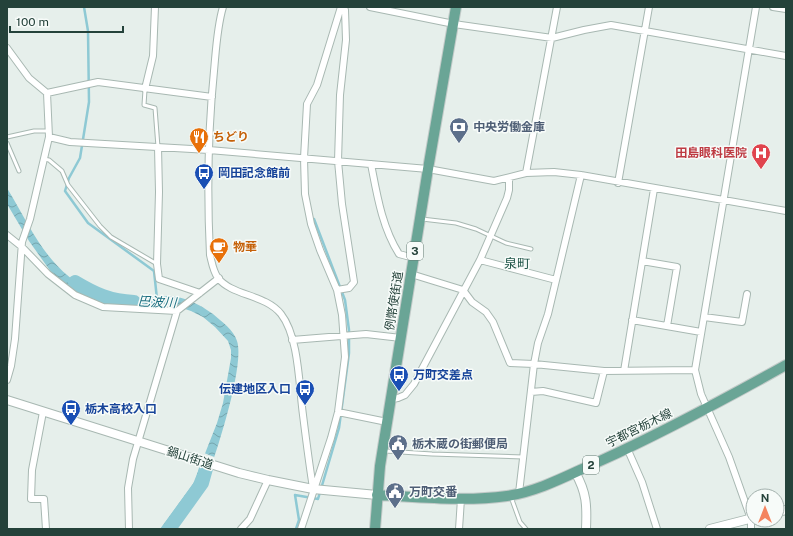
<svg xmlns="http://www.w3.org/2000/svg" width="793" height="536" viewBox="0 0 793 536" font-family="'Public Sans','Noto Sans JP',sans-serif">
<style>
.water{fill:url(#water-waves)}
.pier{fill:#e6efeb}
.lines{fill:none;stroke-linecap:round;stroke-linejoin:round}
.stream{stroke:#8ec9d4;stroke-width:2.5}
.river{stroke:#8ec9d4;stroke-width:14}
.service-casing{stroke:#a8b8b2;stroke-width:5}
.minor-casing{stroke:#a8b8b2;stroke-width:8}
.tertiary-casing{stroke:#a8b8b2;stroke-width:10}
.primary-casing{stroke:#c2cac8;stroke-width:12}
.service{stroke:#fff;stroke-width:3}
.minor{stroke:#fff;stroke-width:6}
.tertiary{stroke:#fff;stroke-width:8}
.primary{stroke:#6aa596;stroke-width:10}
.labels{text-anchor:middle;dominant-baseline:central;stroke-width:3;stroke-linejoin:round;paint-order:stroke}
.shield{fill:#f7fbf9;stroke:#637a73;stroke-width:1}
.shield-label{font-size:11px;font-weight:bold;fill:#24423a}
.service-label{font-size:12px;font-weight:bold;fill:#4e5e75;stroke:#f7fbf9;text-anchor:start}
.food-label{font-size:12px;font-weight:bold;fill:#c56008;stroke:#f7fbf9;text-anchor:start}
.health-label{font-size:12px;font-weight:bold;fill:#be3a42;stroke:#f7fbf9;text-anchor:end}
.transit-label{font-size:12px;font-weight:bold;fill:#164399;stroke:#f7fbf9;text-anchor:start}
.street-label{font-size:12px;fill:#24423a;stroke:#f7fbf9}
.neighbourhood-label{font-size:13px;fill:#1f5548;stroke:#f7fbf9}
.water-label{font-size:13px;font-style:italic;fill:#1c6f80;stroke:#f7fbf9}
</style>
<defs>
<pattern id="water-waves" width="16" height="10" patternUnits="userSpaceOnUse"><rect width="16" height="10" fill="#8ec9d4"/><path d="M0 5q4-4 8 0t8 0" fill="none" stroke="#74a5ad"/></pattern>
</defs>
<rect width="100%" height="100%" fill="#e6efeb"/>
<path class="water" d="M7,188C35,234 47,271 100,296C121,307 146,295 169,296C185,297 199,304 213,314C221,321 234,330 237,341C245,365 217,450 208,476L201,483L175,522L168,529H160L193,484L217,423L223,403L231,358V350L228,341L215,327L203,317L191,311L176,306L162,304L120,306L104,305L87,299L70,287L51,272L29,241L7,204Z"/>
<path class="pier" d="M204,453L217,458L211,474L198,469Z"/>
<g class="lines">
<path class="stream" d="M84,7L88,31L89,102L80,158L69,178L65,191L88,223L154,271L157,299
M296,529L299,520L295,495L318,499L339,428L349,353V330L345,300L314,219"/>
<path class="river" d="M75,282C95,294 110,301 134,302
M169,529L202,483L207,465"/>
<g class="service-casing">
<path id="service" d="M145,90L144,105L155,108L158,147
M7,137L34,131H49
M7,143L19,171
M44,159L49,160L62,171L68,185L100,226L111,237L157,264
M422,219L456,223L476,229L506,243L531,249
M385,451L432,454L523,457
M511,497L520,522L526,529"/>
</g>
<g class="minor-casing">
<path id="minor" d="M223,7C217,27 216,50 214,71C208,131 207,194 210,255C212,263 213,271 218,278C232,296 265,294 281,314C299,337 299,386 303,415C306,439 309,463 313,488
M370,7L454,24L552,38L584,30L611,25L786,56
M773,7L786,9
M7,48L29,78L47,93L49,137L30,219L22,242L15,339L11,366L7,380
M145,89L153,56L155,7
M47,93L98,82L212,97
M49,137L70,142L209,150L428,169L494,181L526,173L554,172L581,175L786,211
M158,147L159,192L157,264L159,279L200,293
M371,164C377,195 382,227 399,254L414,258
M526,173L557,7
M618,183L649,7
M7,235L22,247L48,274L75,295L103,307L177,311
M480,260L556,280
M642,261L677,267L667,326
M411,274L463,290L472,302L486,312L493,322L510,363L534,364L604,371L695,370
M337,290L349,288L354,282L342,204L338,161L340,95L346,40L345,10L343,7
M704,317L742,322L747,294
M632,320L701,332
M292,340L366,334L401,338
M624,371L654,189
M531,392L543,391L596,403L604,371
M392,399L398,398L405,395L414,384L480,260L507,198L509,190V178
M43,412L32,470L31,499H44L46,529
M338,412L387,422
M627,448L642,482L657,529
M519,493L534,364L538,343L548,314L581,175
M129,529L128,488L133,459L177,311L219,278
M241,529L250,519L268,480
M301,529L331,438L338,412L345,357L342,315L337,290L320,250L311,224L305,194L304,158L307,104L317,85L341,7
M459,529L461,499
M751,529V519L729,457L701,394L695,370L756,7"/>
</g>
<g class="tertiary-casing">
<path id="tertiary" d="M7,400L239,473L268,480L313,489L377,495
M575,472C587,493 587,506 586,529
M777,512L786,510
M710,529L753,518"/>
</g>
<g class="primary-casing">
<path id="primary" d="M377,495C420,497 464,502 507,496C540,491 570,474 600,461C664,432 725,399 786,365
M375,529L380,466L428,169L456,7"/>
</g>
<use href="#service" class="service"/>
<use href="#minor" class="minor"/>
<use href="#tertiary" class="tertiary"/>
<use href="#primary" class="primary"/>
</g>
<defs>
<g id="bank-pin" transform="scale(1)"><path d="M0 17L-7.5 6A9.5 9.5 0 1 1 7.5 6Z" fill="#5c6f8a" stroke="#f7fbf9"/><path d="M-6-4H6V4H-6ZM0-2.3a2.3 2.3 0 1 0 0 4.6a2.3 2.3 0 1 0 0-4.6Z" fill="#fff"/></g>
<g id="restaurant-pin" transform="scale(1)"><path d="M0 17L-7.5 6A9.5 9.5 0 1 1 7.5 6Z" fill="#e8710a" stroke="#f7fbf9"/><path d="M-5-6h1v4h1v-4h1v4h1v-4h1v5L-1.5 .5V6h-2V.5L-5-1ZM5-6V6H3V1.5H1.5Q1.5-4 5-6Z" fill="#fff"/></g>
<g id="hospital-pin" transform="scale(1)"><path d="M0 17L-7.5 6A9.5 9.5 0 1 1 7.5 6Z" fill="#e0444e" stroke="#f7fbf9"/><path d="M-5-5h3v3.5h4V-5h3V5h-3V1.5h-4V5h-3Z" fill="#fff"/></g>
<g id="bus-pin" transform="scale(1)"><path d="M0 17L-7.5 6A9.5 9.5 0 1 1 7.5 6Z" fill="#1a4fb4" stroke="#f7fbf9"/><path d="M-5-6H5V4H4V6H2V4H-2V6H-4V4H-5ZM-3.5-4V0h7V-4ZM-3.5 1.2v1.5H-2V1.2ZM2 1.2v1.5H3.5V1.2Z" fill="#fff"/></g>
<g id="cafe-pin" transform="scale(1)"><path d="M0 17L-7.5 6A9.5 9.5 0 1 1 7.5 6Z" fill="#e8710a" stroke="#f7fbf9"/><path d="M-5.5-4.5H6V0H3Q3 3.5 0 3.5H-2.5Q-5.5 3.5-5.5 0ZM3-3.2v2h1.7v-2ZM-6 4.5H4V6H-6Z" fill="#fff"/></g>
<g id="civic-pin" transform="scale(1)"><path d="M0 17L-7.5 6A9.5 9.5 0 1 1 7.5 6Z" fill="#5c6f8a" stroke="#f7fbf9"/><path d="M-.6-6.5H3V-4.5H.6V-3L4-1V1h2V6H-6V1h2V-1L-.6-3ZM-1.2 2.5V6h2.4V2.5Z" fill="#fff"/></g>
</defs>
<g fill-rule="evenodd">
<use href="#bank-pin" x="459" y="127"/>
<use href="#restaurant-pin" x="199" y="137"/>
<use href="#hospital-pin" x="761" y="153"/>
<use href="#bus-pin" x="204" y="173"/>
<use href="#cafe-pin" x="219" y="247"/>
<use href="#bus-pin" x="399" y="375"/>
<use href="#bus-pin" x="305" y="389"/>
<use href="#bus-pin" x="71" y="409"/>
<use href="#civic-pin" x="398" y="444"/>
<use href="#civic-pin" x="395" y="492"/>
</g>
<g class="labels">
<g class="shield">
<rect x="407" y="242" width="16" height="18" rx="3"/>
<rect x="583" y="456" width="16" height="18" rx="3"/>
</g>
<g class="shield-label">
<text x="415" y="251">3</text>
<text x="591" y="465">2</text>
</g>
<g class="service-label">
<text x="473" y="127">中央労働金庫</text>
<text x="412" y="444">栃木蔵の街郵便局</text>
<text x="409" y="492">万町交番</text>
</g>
<g class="food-label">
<text x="213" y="137">ちどり</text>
<text x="233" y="247">物華</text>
</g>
<g class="health-label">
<text x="747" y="153">田島眼科医院</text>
</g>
<g class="transit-label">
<text x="218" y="173">岡田記念館前</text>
<text x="413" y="375">万町交差点</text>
<text x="291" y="389" text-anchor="end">伝建地区入口</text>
<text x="85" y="409">栃木高校入口</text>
</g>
<g class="street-label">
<text transform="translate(394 301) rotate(-81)">例幣使街道</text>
<text transform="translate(639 428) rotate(-26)">宇都宮栃木線</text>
<text transform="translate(190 458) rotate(18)">鍋山街道</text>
</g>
<g class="neighbourhood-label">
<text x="517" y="263">泉町</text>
</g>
<g class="water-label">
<text transform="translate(157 302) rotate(3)">巴波川</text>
</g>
</g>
<rect width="793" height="536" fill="none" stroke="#24423a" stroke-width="16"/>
<g transform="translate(765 508)"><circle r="19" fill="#f7fbf9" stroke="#a3b1ad"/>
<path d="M0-3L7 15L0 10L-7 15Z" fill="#f4845f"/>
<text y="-6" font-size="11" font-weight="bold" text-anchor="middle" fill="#24423a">N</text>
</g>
<path d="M10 26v6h113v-6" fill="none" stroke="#24423a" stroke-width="2"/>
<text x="16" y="26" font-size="12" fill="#24423a" stroke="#f7fbf9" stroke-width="3" paint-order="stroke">100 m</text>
</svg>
